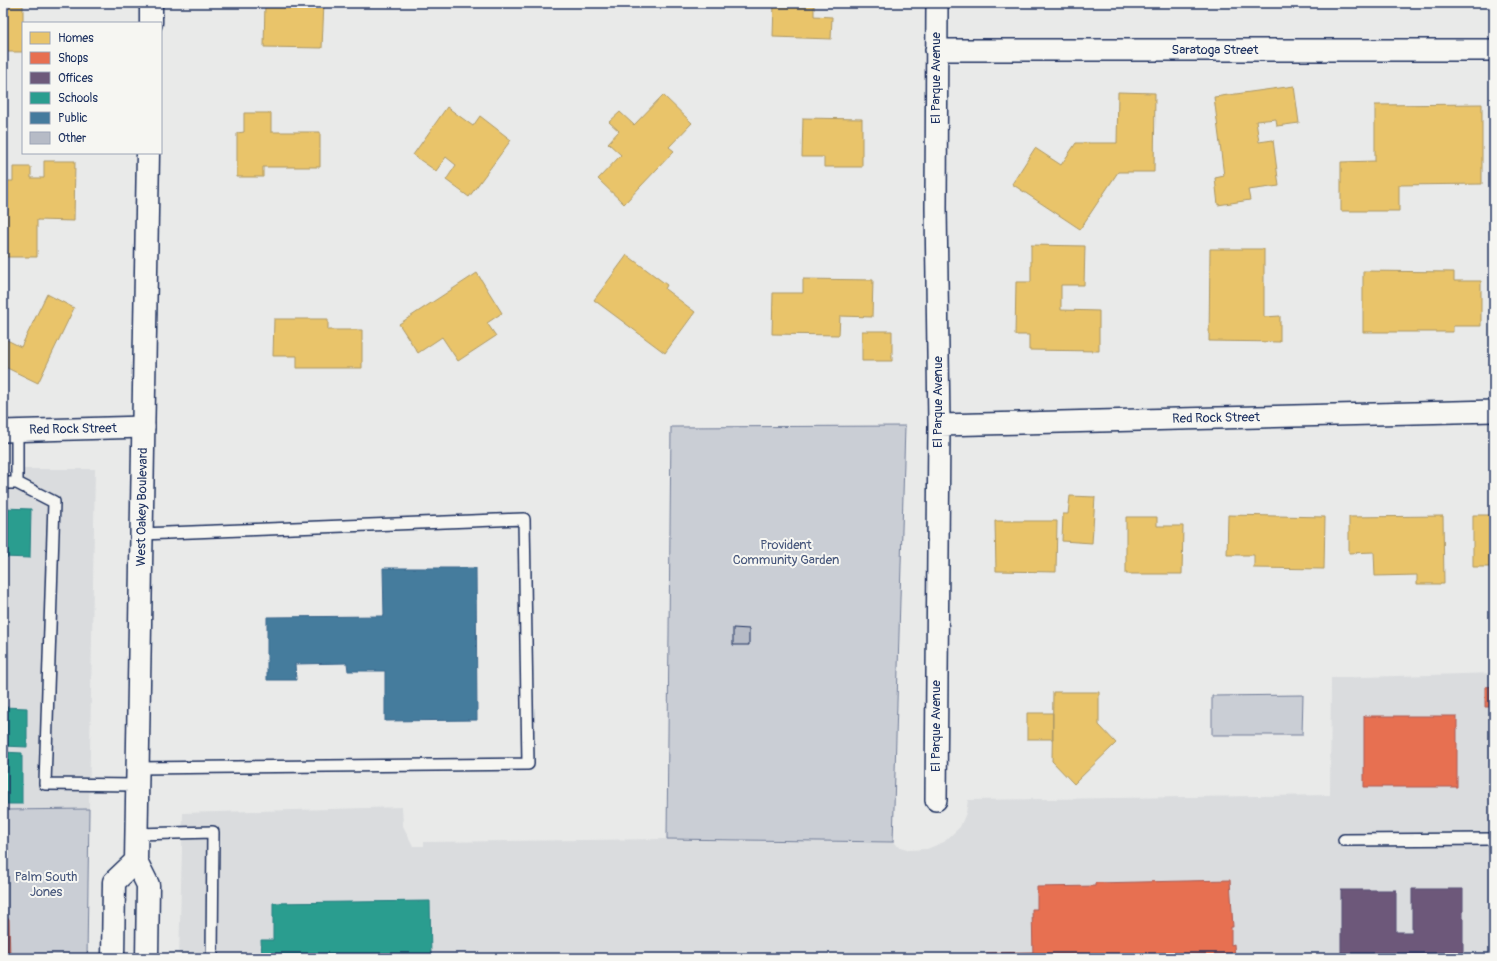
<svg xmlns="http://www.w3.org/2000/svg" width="1497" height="961" viewBox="0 0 1497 961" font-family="Pangolin,sans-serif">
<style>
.built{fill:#dadcde}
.green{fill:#caced5;stroke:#727e9a}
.homes{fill:#e9c46a;stroke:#ab9766}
.shops{fill:#e76f51;stroke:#aa5c55}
.offices{fill:#6d597a;stroke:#544c72}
.schools{fill:#2a9d8f;stroke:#267c80}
.public{fill:#457b9d;stroke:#38648a}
.building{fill:#b6bbc6;stroke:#1b2f5e}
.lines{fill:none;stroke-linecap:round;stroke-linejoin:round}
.service-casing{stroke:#1b2f5e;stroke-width:14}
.minor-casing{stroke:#1b2f5e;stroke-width:24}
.secondary-casing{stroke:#1b2f5e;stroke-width:25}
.service{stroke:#f6f6f2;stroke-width:11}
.minor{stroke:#f6f6f2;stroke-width:21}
.secondary{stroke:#f6f6f2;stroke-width:22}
.labels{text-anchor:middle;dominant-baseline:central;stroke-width:4;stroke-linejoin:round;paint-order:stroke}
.street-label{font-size:13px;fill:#1b2f5e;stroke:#f6f6f2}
.park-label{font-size:13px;fill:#47577c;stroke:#f6f6f2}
</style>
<rect width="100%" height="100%" fill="#e9eae9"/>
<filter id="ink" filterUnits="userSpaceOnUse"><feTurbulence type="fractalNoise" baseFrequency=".025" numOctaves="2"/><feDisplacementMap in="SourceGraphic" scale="8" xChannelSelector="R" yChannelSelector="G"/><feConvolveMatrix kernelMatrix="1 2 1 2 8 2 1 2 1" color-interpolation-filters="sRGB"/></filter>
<g filter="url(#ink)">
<path class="built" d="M3,469H95L89,809L3,810Z
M1494,673V958H179L183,813L402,807L403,826L413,846H424V842L667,839L893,842L897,846L910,850L927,849L944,842L960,827L966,813L968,800L1330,795L1331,678Z"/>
<path class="green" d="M905,426L893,842L667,839L671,427Z
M1303,695L1302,735H1212V696Z
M89,809L87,958H3V810Z"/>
<path class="homes" d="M3,3H23V52H3Z
M265,3H324L322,48L264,47Z
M774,3H814V16L832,17L831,39L773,37Z
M1294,86L1299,123L1277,126L1276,119L1256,121L1259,142L1273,140L1279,186L1248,190L1250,200L1218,205L1215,178L1224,176L1214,97Z
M1118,92L1155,93L1154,172H1118L1080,229L1012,184L1035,148L1061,165L1076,143H1117Z
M663,95L692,123L669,147L674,151L624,204L598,179L621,155L608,143L619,131L609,122L620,112L634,125Z
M1482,104V184L1399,185V211H1341V162L1375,161V105Z
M447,107L473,126L480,116L511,140L469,197L446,180L456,165L446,157L436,171L413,155Z
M244,113H271V132H320V167H263V177H237V133L244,132Z
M803,118L862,119V167H824V157H802Z
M44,161H75L74,221L37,220V257H3V181H13V167H31V178H44Z
M1031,245L1085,246L1084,285H1061V310L1099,311V351L1029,350V335H1015L1016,282H1031Z
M1210,249H1264V317L1280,316V342L1209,341Z
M627,255L667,285L665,289L695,312L665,353L594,300Z
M1363,271L1454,272V281H1481V326H1453V332H1363Z
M477,273L502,313L487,323L496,336L458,361L442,337L418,353L399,324Z
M803,279L873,280L872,317L840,316L839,335L772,334L773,293H803Z
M47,294L74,308L38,383L3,366V338L21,347Z
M274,319H328V330H362V368H297V356H273Z
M862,331H892V361H862Z
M1070,496L1095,497L1092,543L1062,541L1063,514H1068Z
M1228,515L1325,517L1324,569L1254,568V555H1227Z
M1473,515H1494V567H1473Z
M1443,516L1444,584H1417V575L1375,576L1374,552L1349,553V517Z
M1126,517H1157V526H1183L1182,574H1126Z
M995,521H1057L1056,572L996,571Z
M1053,692H1099V725L1116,743L1074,784L1052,761Z
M1027,713H1053V739H1027Z"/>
<path class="shops" d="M1494,686V707H1485V687Z
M1364,716H1457V787H1364Z
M1230,880L1233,927H1231V945L1234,944L1235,958H1044V957H1033L1032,909H1037V887L1095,886V883Z
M3,919H9L10,958H3Z
M1033,952V957H1044V958H987V953Z"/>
<path class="offices" d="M1412,889H1463V958H1341V890H1396V932H1412Z"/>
<path class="schools" d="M3,508L31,509L30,558L3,557Z
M3,707L27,708V747L3,746Z
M3,752L22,753V804H3Z
M430,901L431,958H262L261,940H273V903Z"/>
<path class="public" d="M383,568H476L477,720L385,721V671H348L347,663L295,664L296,680H267V617L384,616Z"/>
<path class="building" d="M733,628L749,629V645H733Z"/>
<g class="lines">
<g class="service-casing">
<path id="service" d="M3,483H17L54,502L45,784L137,785
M17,483V430
M137,768L528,764L524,519L142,534
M136,834L213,832L212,958
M1344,840L1494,839"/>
</g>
<g class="minor-casing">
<path id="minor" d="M936,50H1494
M939,425L1494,411
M3,431L144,427
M936,800L939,425L936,208L937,3"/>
</g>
<g class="secondary-casing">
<path id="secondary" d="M151,23V3
M113,958L114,882L136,861
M147,958L148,885L136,861L148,153"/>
</g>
<use href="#service" class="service"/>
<use href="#minor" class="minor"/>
<use href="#secondary" class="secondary"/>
</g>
</g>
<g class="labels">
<g class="street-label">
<text x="1215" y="50">Saratoga Street</text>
<text transform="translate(936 78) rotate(-90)">El Parque Avenue</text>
<text transform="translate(938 402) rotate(-90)">El Parque Avenue</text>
<text transform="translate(1216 418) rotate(-1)">Red Rock Street</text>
<text transform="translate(73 429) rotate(-1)">Red Rock Street</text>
<text transform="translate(142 507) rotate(-89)">West Oakey Boulevard</text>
<text transform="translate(936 726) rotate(-90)">El Parque Avenue</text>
</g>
<g class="park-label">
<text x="786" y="545">Provident<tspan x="786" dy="15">Community Garden</tspan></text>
<text x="46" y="877">Palm South<tspan x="46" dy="15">Jones</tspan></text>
</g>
</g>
<rect width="1497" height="961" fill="none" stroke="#f6f6f2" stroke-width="16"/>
<rect x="8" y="8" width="1481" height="945" fill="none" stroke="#1b2f5e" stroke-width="1.5" filter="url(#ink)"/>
<rect x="22" y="22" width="140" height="132" fill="#f6f6f2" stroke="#9ea6b7"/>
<rect x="30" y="32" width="20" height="12" fill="#e9c46a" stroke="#9ea6b7"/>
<text x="58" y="42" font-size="12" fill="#1b2f5e">Homes</text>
<rect x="30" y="52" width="20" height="12" fill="#e76f51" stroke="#9ea6b7"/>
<text x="58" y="62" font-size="12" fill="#1b2f5e">Shops</text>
<rect x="30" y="72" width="20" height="12" fill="#6d597a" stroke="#9ea6b7"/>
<text x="58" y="82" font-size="12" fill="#1b2f5e">Offices</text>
<rect x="30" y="92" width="20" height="12" fill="#2a9d8f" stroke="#9ea6b7"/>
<text x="58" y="102" font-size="12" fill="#1b2f5e">Schools</text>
<rect x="30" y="112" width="20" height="12" fill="#457b9d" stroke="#9ea6b7"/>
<text x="58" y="122" font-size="12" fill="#1b2f5e">Public</text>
<rect x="30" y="132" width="20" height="12" fill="#b6bbc6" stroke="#9ea6b7"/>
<text x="58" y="142" font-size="12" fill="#1b2f5e">Other</text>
</svg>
